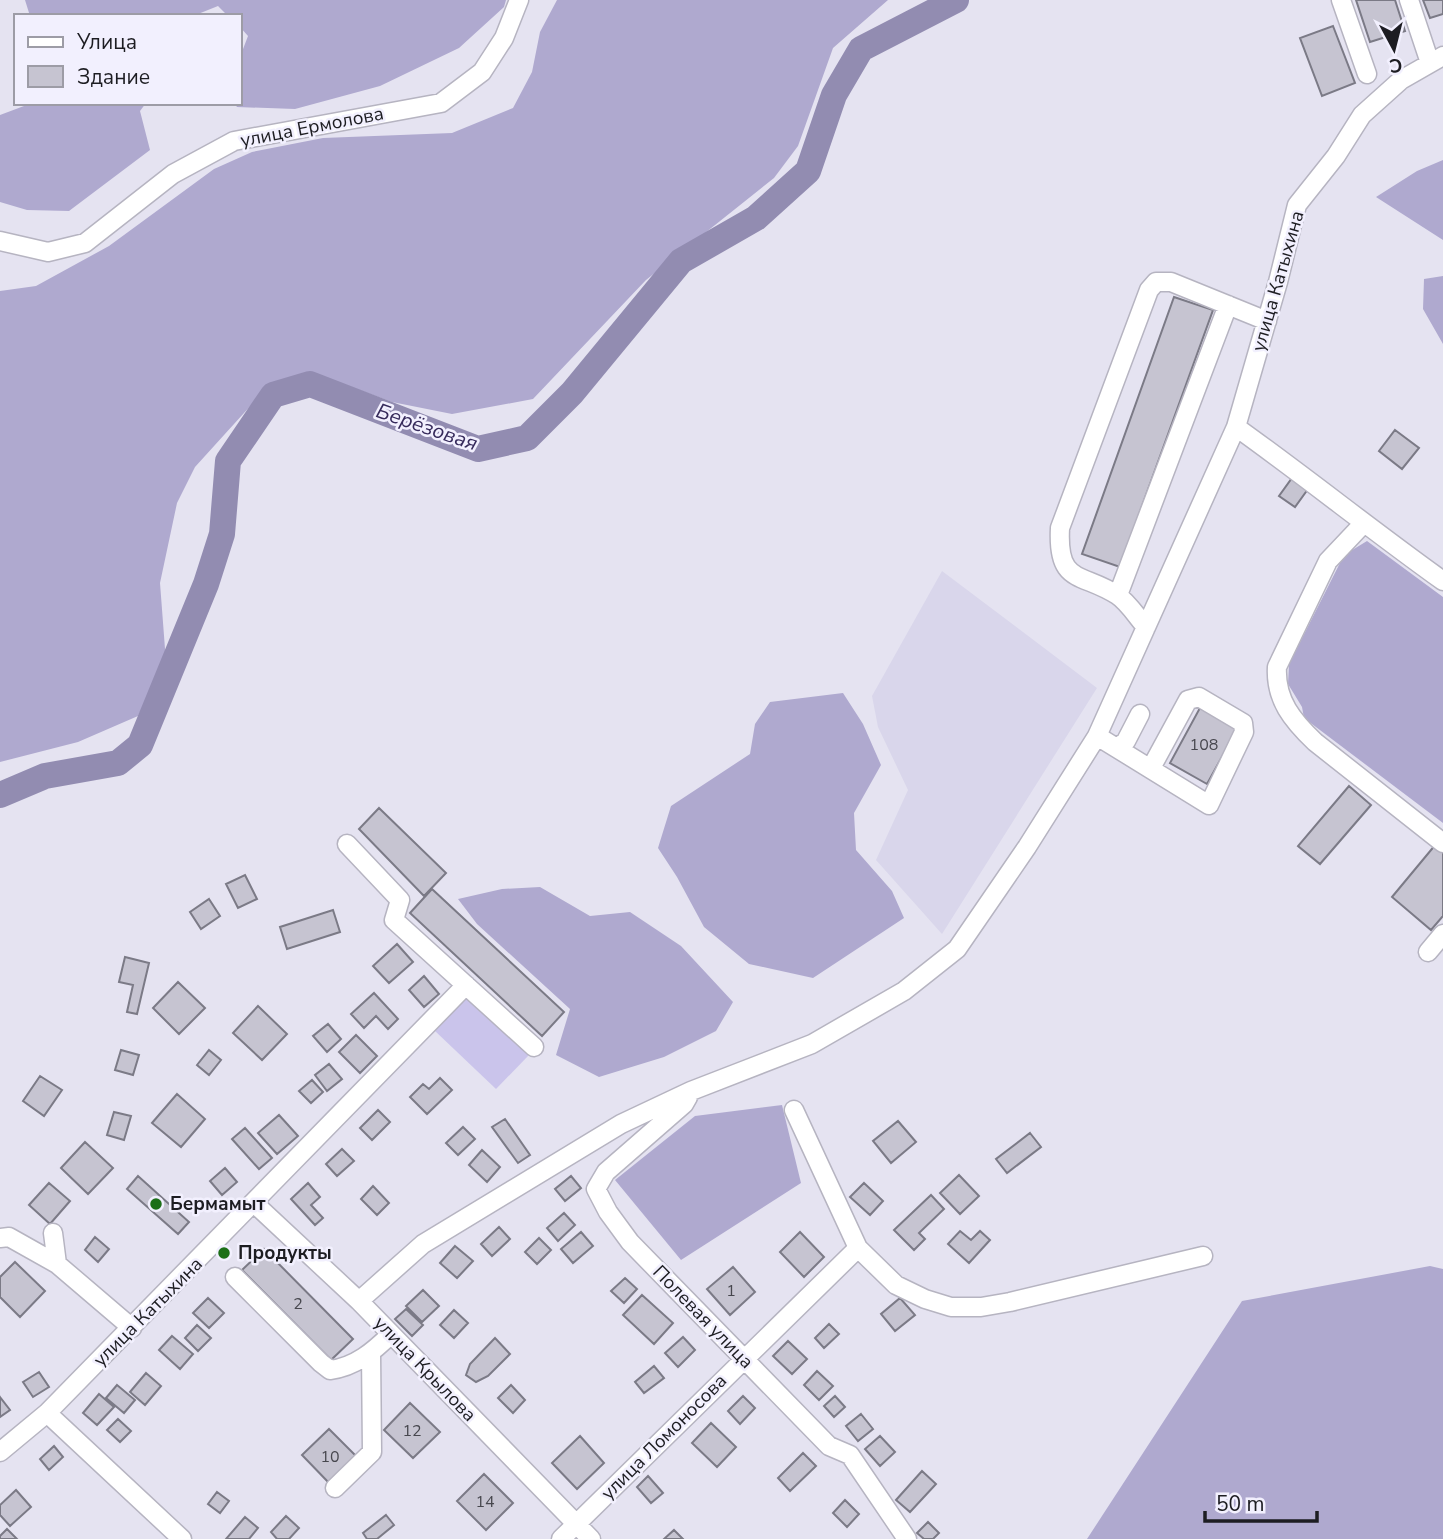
<svg xmlns="http://www.w3.org/2000/svg" width="1443" height="1539" viewBox="0 0 1443 1539" font-family="'Nunito Sans',sans-serif">
<style>
.built{fill:#d9d6eb}
.green{fill:#cac4eb}
.forest{fill:#afa9cf}
.lines{fill:none;stroke-linecap:round;stroke-linejoin:round}
.river{stroke:#928cb1;stroke-width:26}
.building{fill:#c6c4d1;stroke:#7b7a86;stroke-width:2}
.minor-casing{stroke:#b6b4c1;stroke-width:21}
.minor{stroke:#fff;stroke-width:18}
.poi-dot{fill:#1c6f17;stroke:#f2f0fe;stroke-width:2.5}
.labels{text-anchor:middle;dominant-baseline:central;stroke-width:5;stroke-linejoin:round;paint-order:stroke}
.number-label{font-size:16px;fill:#47474e}
.street-label{font-size:19px;fill:#1d1d22;stroke:#f2f0fe}
.poi-label{font-size:19px;font-weight:bold;fill:#1d1d22;stroke:#f2f0fe;text-anchor:start}
.water-label{font-size:21px;font-style:italic;fill:#362a5b;stroke:#f2f0fe}
</style>
<rect width="100%" height="100%" fill="#e5e3f1"/>
<path class="built" d="M942,571L1097,688L942,934L876,860L908,790L878,727L872,696Z"/>
<path class="green" d="M467,997L529,1055L496,1089L435,1031Z"/>
<path class="forest" d="M25,0H506L504,7L459,48L380,86L295,109L237,107L234,103H240V57L248,36L240,27V16H228L218,6L193,16H30Z
M557,0H888L833,48L798,146L774,178L646,280L533,399L452,414L392,402L319,375L281,380L264,391L195,467L177,503L160,583L166,662L138,716L78,742L0,762V291L36,286L109,246L214,169L252,152L323,138L452,133L513,108L532,72L540,32Z
M32,103H146L140,111L150,150L69,211L27,210L0,202V115Z
M1443,160V240L1376,197L1417,171Z
M1443,276V344L1423,309L1424,279Z
M1367,541L1443,597V823L1304,718L1302,707L1288,684L1289,664L1344,555Z
M843,693L863,724L881,765L854,813L856,850L892,891L904,918L813,978L749,964L704,927L677,877L658,848L671,806L750,754L755,724L770,702Z
M540,887L590,916L630,912L681,946L733,1002L716,1031L664,1057L599,1077L556,1055L570,1009L477,924L458,899L502,889Z
M782,1105L801,1183L681,1260L615,1180L695,1116Z
M1430,1266L1443,1269V1539H1087L1242,1301Z"/>
<g class="lines">
<path class="river" d="M0,795L45,776L118,763L140,745L206,584L222,534L228,461L273,395L310,384L478,449L527,438L572,393L681,261L756,218L808,171L834,95L861,49L956,0"/>
</g>
<path class="building" d="M1356,0H1395L1405,31L1370,42Z
M1423,0H1443V14L1430,18Z
M1333,26L1355,83L1322,96L1300,38Z
M1174,297L1213,310L1120,567L1082,554Z
M1395,430L1419,448L1402,469L1379,451Z
M1292,478L1308,489L1295,507L1279,496Z
M1201,706L1239,726L1207,784L1170,763Z
M1349,786L1371,805L1320,864L1298,846Z
M379,808L446,873L424,896L359,829Z
M1436,844L1443,850V916L1431,930L1392,897Z
M245,875L257,899L238,908L226,884Z
M432,889L564,1012L542,1036L410,913Z
M209,899L220,916L201,929L190,912Z
M333,910L340,932L287,949L280,927Z
M397,944L413,962L389,983L373,966Z
M125,957L149,963L137,1014L127,1012L133,985L119,982Z
M424,976L439,994L424,1007L409,990Z
M178,982L205,1008L179,1034L153,1008Z
M374,993L398,1019L388,1029L376,1016L364,1028L351,1014Z
M258,1006L287,1034L262,1060L233,1033Z
M328,1024L341,1039L327,1052L313,1036Z
M356,1035L377,1056L360,1073L339,1052Z
M121,1050L139,1055L133,1075L115,1070Z
M209,1050L221,1060L209,1075L197,1065Z
M329,1064L342,1079L327,1091L315,1075Z
M40,1076L62,1090L44,1116L23,1101Z
M440,1078L452,1090L427,1114L410,1097L423,1084L429,1089Z
M312,1080L323,1092L311,1103L299,1091Z
M177,1094L205,1119L181,1147L152,1123Z
M378,1110L390,1122L372,1140L360,1128Z
M114,1112L131,1116L124,1140L107,1135Z
M279,1115L298,1136L277,1154L258,1133Z
M505,1119L530,1155L518,1163L492,1127Z
M898,1121L916,1142L891,1163L873,1141Z
M463,1127L475,1139L458,1155L446,1143Z
M245,1128L272,1158L259,1169L232,1139Z
M1030,1133L1041,1147L1007,1173L996,1159Z
M85,1142L113,1168L88,1194L61,1168Z
M342,1149L354,1161L337,1176L326,1164Z
M482,1150L500,1167L487,1182L469,1165Z
M225,1168L237,1182L222,1195L210,1181Z
M959,1175L979,1196L960,1214L940,1193Z
M138,1176L189,1222L178,1234L127,1189Z
M571,1176L581,1188L565,1201L555,1189Z
M49,1183L70,1201L50,1224L29,1205Z
M308,1183L320,1197L311,1205L323,1218L315,1225L291,1199Z
M864,1183L883,1201L870,1215L850,1197Z
M373,1186L389,1203L377,1215L361,1199Z
M931,1195L944,1209L919,1233L925,1239L914,1250L894,1230Z
M564,1213L575,1225L558,1241L547,1228Z
M499,1227L510,1239L492,1256L481,1244Z
M960,1231L971,1240L980,1231L990,1240L969,1263L948,1244Z
M581,1232L593,1246L573,1263L561,1249Z
M800,1232L824,1257L804,1277L780,1252Z
M95,1237L109,1249L98,1262L85,1250Z
M539,1238L551,1250L537,1264L525,1252Z
M455,1246L473,1261L457,1278L440,1263Z
M264,1249L353,1339L331,1360L242,1270Z
M15,1262L45,1291L20,1317L0,1297V1277Z
M733,1267L755,1292L730,1315L707,1289Z
M625,1278L637,1289L624,1303L611,1291Z
M423,1290L439,1306L422,1322L406,1306Z
M642,1295L673,1323L654,1344L623,1315Z
M208,1298L224,1313L209,1328L193,1313Z
M900,1298L915,1315L895,1331L881,1314Z
M406,1309L423,1325L412,1336L395,1319Z
M454,1310L468,1323L454,1338L440,1325Z
M829,1324L839,1334L824,1348L815,1338Z
M197,1325L211,1338L198,1351L185,1338Z
M172,1336L193,1354L180,1369L159,1350Z
M683,1337L695,1350L678,1367L665,1353Z
M495,1338L510,1354L488,1376L476,1382L466,1375L470,1364Z
M788,1341L807,1359L792,1374L773,1356Z
M654,1366L664,1378L644,1393L635,1382Z
M817,1371L833,1386L819,1400L804,1385Z
M39,1372L49,1387L33,1397L23,1382Z
M146,1373L161,1386L145,1405L130,1392Z
M117,1385L135,1400L124,1413L106,1398Z
M511,1385L525,1400L513,1413L498,1398Z
M99,1394L114,1407L97,1425L83,1413Z
M743,1396L755,1408L740,1424L728,1411Z
M835,1396L845,1407L834,1417L824,1406Z
M0,1397L10,1410L0,1417Z
M410,1403L440,1432L413,1458L384,1430Z
M861,1414L873,1429L858,1441L846,1426Z
M118,1419L131,1431L120,1442L107,1430Z
M711,1423L736,1447L717,1467L692,1443Z
M329,1429L358,1458L331,1485L302,1455Z
M580,1436L604,1463L577,1489L552,1463Z
M880,1436L895,1452L880,1466L865,1449Z
M54,1446L63,1457L49,1470L40,1459Z
M803,1453L816,1466L790,1491L778,1478Z
M922,1471L936,1484L910,1512L896,1500Z
M484,1474L513,1503L486,1530L457,1501Z
M648,1476L663,1493L651,1503L637,1487Z
M16,1490L31,1507L10,1526L0,1515V1505Z
M217,1492L229,1501L220,1513L208,1504Z
M845,1500L859,1514L847,1527L833,1513Z
M386,1515L394,1525L377,1539H367L363,1533Z
M286,1516L299,1528L289,1539H277L271,1532Z
M245,1517L258,1528L249,1539H226Z
M928,1522L939,1533L933,1539H924L917,1533Z
M7,1529L17,1539H0V1536Z
M674,1530L683,1539H664Z"/>
<g class="lines">
<g class="minor-casing">
<path id="minor" d="M1341,0L1367,74
M1409,0L1430,63
M0,241L48,252L85,243L173,174L234,141L441,103L482,72L504,38L519,0
M1236,427C1306,477 1373,531 1443,581
M1363,524L1328,561L1277,667C1275,700 1293,721 1315,742L1443,843
M1118,595L1228,305
M1146,627C1137,617 1128,602 1117,595C1081,572 1057,585 1060,528L1149,290L1156,282H1171L1267,321
M1097,736L1209,805L1244,732L1243,723L1199,697L1188,700L1151,768
M1117,748L1126,741L1140,714
M347,844L400,900L394,920L534,1047
M1428,952L1443,934
M688,1097L684,1104L606,1172L596,1189L608,1212L630,1242L829,1446L850,1455L907,1539
M794,1110L858,1248L896,1285L925,1299L951,1307H981L1010,1302L1203,1256
M255,1204L359,1301L591,1539
M53,1233L57,1264L132,1328
M0,1238L9,1237L57,1264
M235,1277L321,1363L330,1370C355,1367 374,1351 391,1334
M359,1301L423,1244L621,1124L691,1091L812,1044L904,991L957,949L1027,847L1097,736L1236,427L1278,282L1297,205L1336,156L1362,115L1401,80L1443,56
M47,1413L182,1539
M0,1452L47,1413L466,985
M335,1488L372,1452L371,1353
M561,1539L858,1248"/>
</g>
<use href="#minor" class="minor"/>
</g>
<g class="poi-dot">
<circle cx="156" cy="1204" r="7"/>
<circle cx="224" cy="1253" r="7"/>
</g>
<g class="labels">
<g class="number-label">
<text x="1204" y="745">108</text>
<text x="731" y="1291">1</text>
<text x="298" y="1304">2</text>
<text x="412" y="1431">12</text>
<text x="330" y="1457">10</text>
<text x="485" y="1502">14</text>
</g>
<g class="street-label">
<text transform="translate(312 127) rotate(-11)">улица Ермолова</text>
<text transform="translate(1278 281) rotate(-74)">улица Катыхина</text>
<text transform="translate(148 1312) rotate(-45)">улица Катыхина</text>
<text transform="translate(703 1317) rotate(46)">Полевая улица</text>
<text transform="translate(425 1369) rotate(46)">улица Крылова</text>
<text transform="translate(664 1437) rotate(-45)">улица Ломоносова</text>
</g>
<g class="poi-label">
<text x="170" y="1204">Бермамыт</text>
<text x="238" y="1253">Продукты</text>
</g>
<g class="water-label">
<text transform="translate(427 427) rotate(19)">Берёзовая</text>
</g>
</g>
<rect x="14" y="14" width="228" height="91" fill="#f2f0fe" stroke="#9d9ca6" stroke-width="2"/>
<rect x="28" y="37" width="35" height="10" fill="#ffffff" stroke="#9d9ca6" stroke-width="2"/>
<text x="77" y="49" font-size="21" fill="#1d1d22">Улица</text>
<rect x="28" y="66" width="35" height="21" fill="#c6c4d1" stroke="#9d9ca6" stroke-width="2"/>
<text x="77" y="84" font-size="21" fill="#1d1d22">Здание</text>
<g transform="translate(1394 49) rotate(173)" stroke="#f2f0fe" stroke-width="5" paint-order="stroke">
<path d="M0-5L12 26L0 18L-12 26Z" fill="#1d1d22"/>
<text y="-10" font-size="19" font-weight="bold" text-anchor="middle" fill="#1d1d22">С</text>
</g>
<path d="M1205 1511v10h112v-10" fill="none" stroke="#1d1d22" stroke-width="3.5"/>
<text x="1216" y="1511" font-size="21" fill="#1d1d22" stroke="#f2f0fe" stroke-width="5" paint-order="stroke">50 m</text>
</svg>
